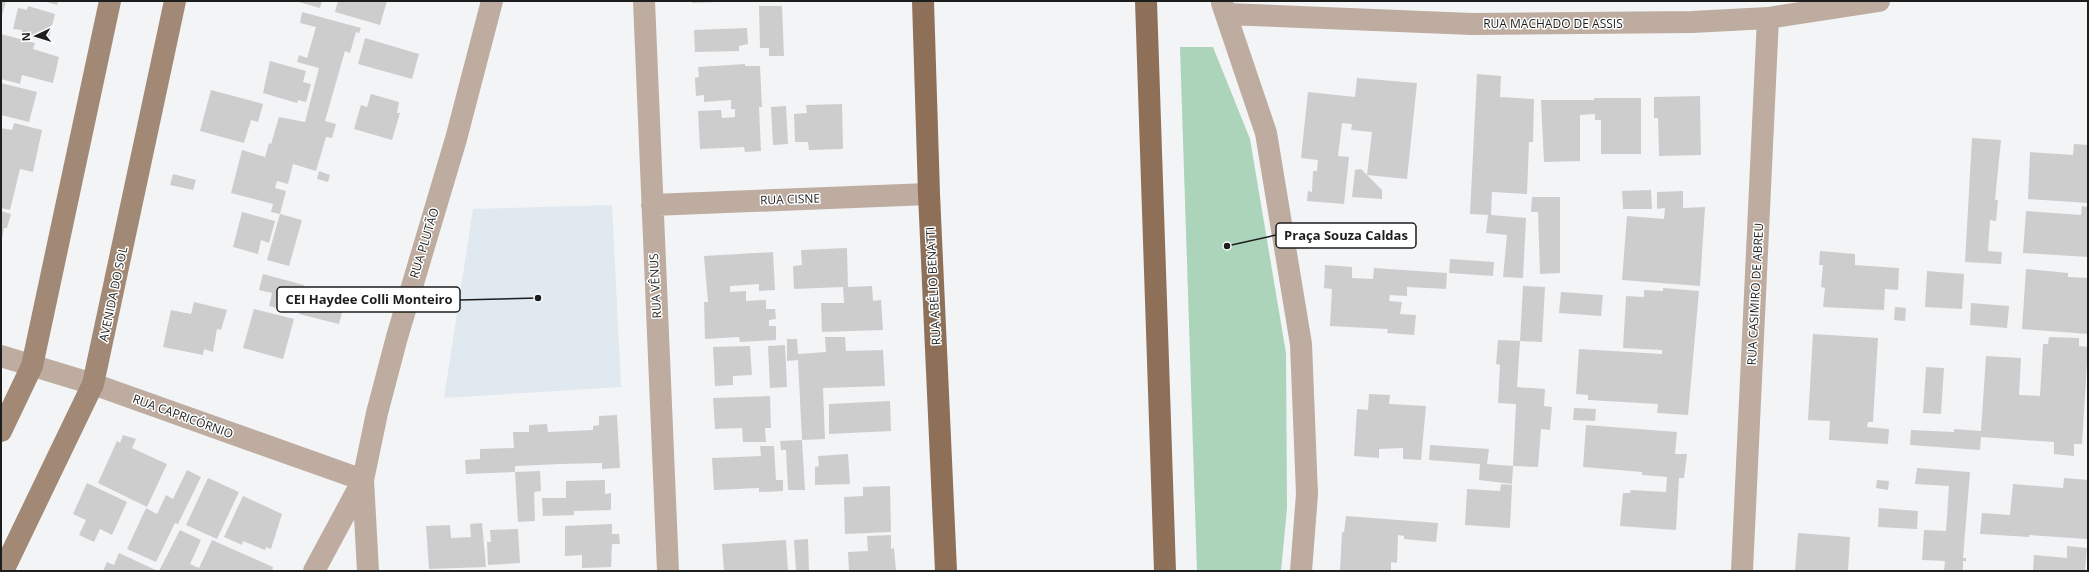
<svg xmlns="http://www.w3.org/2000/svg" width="2089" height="572" viewBox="0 0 2089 572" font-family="'Open Sans',sans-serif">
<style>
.built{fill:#e1e9f0}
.green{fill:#abd4bb}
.building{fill:#cecdce}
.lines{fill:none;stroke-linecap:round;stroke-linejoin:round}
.street{stroke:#bdac9f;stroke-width:22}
.secondary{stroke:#a28976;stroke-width:22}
.primary{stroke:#8e7058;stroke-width:22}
.labels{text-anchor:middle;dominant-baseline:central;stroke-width:3;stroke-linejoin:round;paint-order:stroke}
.street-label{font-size:12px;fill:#1c1d1d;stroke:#fff}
.leader{fill:none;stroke:#1c1d1d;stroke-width:1.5}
.callout-dot{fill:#1c1d1d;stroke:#fff;stroke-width:1.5}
.callout{fill:#fff;stroke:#1c1d1d;stroke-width:1.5}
.callout-label{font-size:13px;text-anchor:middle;font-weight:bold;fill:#1c1d1d}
</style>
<rect width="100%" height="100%" fill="#f3f4f6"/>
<path class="built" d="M612,205L621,387L444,398L473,209Z"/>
<path class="green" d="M1180,47H1213L1250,139L1286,353L1287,508L1281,571H1197Z"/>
<path class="building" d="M1,1H6L1,19Z
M43,1H58L57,5Z
M295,1H322L320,8Z
M338,1H387L380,25L335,12Z
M692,1H720V2L692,3Z
M28,6L55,14L48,42L21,35L22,30L13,29L18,8L27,10Z
M759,6H782L784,56H769V48H760Z
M302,12L361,28L359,33L356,32L350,53L345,51L325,121L336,124L332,138L326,137L316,171L293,164L288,184L277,181L275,188L286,191L280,214L271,212L273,204L231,193L242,150L265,157L269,143L271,144L279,117L305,122L319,68L297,62L299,55L307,58L316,27L300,23Z
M747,28L748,44L739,46V51L695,52L694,30Z
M1,34L35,43L33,49L59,57L53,83L22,75L20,84L1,79Z
M365,38L419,54L412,79L358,64Z
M270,61L306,71L303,82L311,84L306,102L298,100L297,103L263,93Z
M745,64V66H760L762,107H759L761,151L745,152L744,147L700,149L698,111L721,110L722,118L735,117V109H731V100L704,102V95L696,96L695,78L699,77L698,67Z
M1477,74L1501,76L1500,97L1534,99L1533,142H1529L1527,194L1492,192L1491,215L1526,218L1523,278L1503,277L1507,235L1486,233L1488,215L1470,214Z
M1357,78L1417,83L1407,179L1367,175L1382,190V199L1352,197L1355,170L1361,169L1367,175L1372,132L1351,130L1352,124L1342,123L1338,156L1349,157L1344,204L1307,201L1308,191L1312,192L1313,171H1317L1318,160L1301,158L1308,92L1355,97Z
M1,83L37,92L29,122L1,115Z
M211,90L263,104L258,122L251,120L244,143L200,131Z
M371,94L399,102L397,113H400L392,140L354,129L361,105L367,107Z
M1700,96L1701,155L1659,156L1658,118H1654V97Z
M1594,98H1641V154H1601V120H1595V114L1580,115V161L1544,162L1541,100H1594Z
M842,104L843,149L809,150L808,142H795L794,114L807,113L806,105Z
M786,106L788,144L773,145L771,107Z
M14,123L42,130L33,172L20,169L10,210L1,208V128L12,130Z
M1972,138L2001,140L1995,200H1998L1996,221L1990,220L1988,251L2002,252L2001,264L1965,262Z
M2074,144L2088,145V203L2028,199L2030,152L2073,155Z
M319,171L330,175L328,182L317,179Z
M173,174L196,180L193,190L170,185Z
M1651,190L1652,209H1623L1622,191Z
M1683,191V208L1705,207L1700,286L1622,280L1627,216L1664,219L1665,208L1657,209V192Z
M1532,197H1560V273L1540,274L1538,212H1531Z
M2082,206L2088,207V257L2023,253L2026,211L2081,215Z
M1,211L11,214L7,228H4L2,238Z
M242,212L275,221L269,243L261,240L258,254L233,247Z
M280,214L302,220L289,266L267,260Z
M847,248L848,287L872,286L873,301L881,300L883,330L822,332L821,303H844L843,287L794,289L793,266L802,265L801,250Z
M1820,251L1855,254V265L1899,268L1898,290L1885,289L1884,310L1823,307L1825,288L1821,287L1823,265H1819Z
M773,252L775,290L759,291V284L730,286V292L746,291V301L766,300V309H775L776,319L769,320V326H776V340L740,342L739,337L705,339L704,302H708L704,256Z
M1450,259L1494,262L1493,276L1449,273Z
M1325,265L1352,267V278L1373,279L1374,268L1447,273L1446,289L1407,287V296L1390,295L1389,301L1402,302L1400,314L1416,315L1414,335L1387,333L1388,329L1330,326L1332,289L1324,288Z
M2026,269L2068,273V277L2088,278V334L2022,329Z
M1927,271L1964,274L1962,309L1925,307Z
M263,274L304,285L296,313L269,306L272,293L259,290Z
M1523,286L1545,287L1542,342L1520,341Z
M306,287L346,298L339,324L299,314Z
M1663,288L1699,291L1688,415L1657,413L1658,404L1588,400V395L1576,394L1579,349L1662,354V350L1623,348L1626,296L1644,297V290L1663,291Z
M1561,292L1603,295L1601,316L1559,313Z
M194,302L227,310L221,330L217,329L213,352L204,349L203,355L163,347L171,310L191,314Z
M1971,303L2009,306L2007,328L1970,325Z
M1895,307L1906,308L1905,321L1894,320Z
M254,309L294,319L283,359L243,348Z
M1813,334L1878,338L1873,422H1868L1867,427L1889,429L1888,444L1829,440L1830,421L1808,420Z
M825,337H845L846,351L883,350L885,386L823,388L825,439L802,440L798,360L787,361V339H797L798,354L826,352Z
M2049,337L2079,338V346L2088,347L2082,444H2074V456L2054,454V442L1981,437L1980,450L1910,445L1911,430L1954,432V429L1981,431L1986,356L2021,358L2019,395L2040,396L2043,344H2048Z
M1498,340L1520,341L1517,387L1545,389L1544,406L1552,407L1550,430L1541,429L1538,467L1513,466L1516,404L1498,403L1500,365L1496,364Z
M785,345L787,387L770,388L768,346Z
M750,346L752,375L733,376V385L715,386L713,347Z
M1926,367L1944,368L1941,414L1923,413Z
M1369,394L1390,395L1389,404L1426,406L1421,460L1403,459V448L1379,449V458L1354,456L1357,409L1368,410Z
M770,396L771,428H765L766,442H743L742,428L715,429L713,398Z
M890,401L891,431L829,434V404Z
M1574,408L1596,409L1595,421L1573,420Z
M617,415L620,468L602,469V463L560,464L515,466V472L466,474L465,460L480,459V449L514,448L513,432H529V425L547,424L548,432L593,430V426L599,425V416Z
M1586,425L1677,432L1675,454H1687L1684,478H1679L1676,530L1620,526L1623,493H1630L1631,490L1666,492L1667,477L1642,475V472L1583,467Z
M123,435L136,439L132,448L167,464L147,507L98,483L117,441L120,443Z
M802,440L805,490H788L786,450H781L780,441Z
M1430,445L1489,449L1487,464L1513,466L1512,484L1479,480L1480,464L1429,460Z
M760,446H774L776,480H783V491L759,492V488L714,490L712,458L761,456Z
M848,454L850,484L815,485V467L819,466L818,456Z
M1917,468L1970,472L1963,558H1966V561H1963V571H1944L1945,561L1922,560L1924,530L1946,531L1949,486L1915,484Z
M187,470L201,477L178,524L175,523L156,562L127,549L146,508L157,514L166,495L173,499Z
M540,471L541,491L534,492L535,521L518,522L515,472Z
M208,478L239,492L217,539L186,525Z
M2064,478L2088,480L2087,539L2029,535V537L1980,534L1982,513L2010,515L2013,484L2063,488Z
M605,480V494L611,493V510L574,511V515L543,516L542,498H566V481Z
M1877,480L1889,481L1888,490L1876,488Z
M87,483L127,502L112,535L100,529L94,542L79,535L86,520L73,514Z
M1501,484L1512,485L1510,528L1465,525L1467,489L1500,491Z
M890,486L891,532L845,534L844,497L863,496V487Z
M243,496L282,514L271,549L266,547L265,550L243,541L242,545L224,537Z
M1879,508L1918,511L1917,529L1878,527Z
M1346,516L1438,523L1436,542L1404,539V536L1398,535L1397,563L1391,562V571H1340L1342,532H1344Z
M482,523L486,567L429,569L426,526L450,525L451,538L471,537L470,524Z
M612,524V534H619L620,544H612L611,567L582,568V555L565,556V526Z
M518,529L520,563L488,565L487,542H491L490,530Z
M180,530L201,540L190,564L199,568L212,540L273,567L272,571H159Z
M1798,533L1850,537L1848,571H1795Z
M891,535V549L894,548L896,571H849L848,552L868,551L867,536Z
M808,539L809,571H796L794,540Z
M786,540L788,571H724L722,544Z
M2067,546L2087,548L2085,571H2033L2034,555L2067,558Z
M119,553L158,571H103L107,562L114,565Z"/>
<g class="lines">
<path class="street" d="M644,1L668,571
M1222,3L1266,133L1301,344L1307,494L1301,571
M1227,14L1472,24L1692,22L1768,18L1879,1
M652,205L929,194
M1,356L93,384L363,480L368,571
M314,571L363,480L377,413L397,337L456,139L492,1
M1742,571L1768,18"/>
<path class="secondary" d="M1,431L32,366L110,1
M3,571L93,384L175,1"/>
<path class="primary" d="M923,1L929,194L946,571
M1146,1L1165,571"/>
</g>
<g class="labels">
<g class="street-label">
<text x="1553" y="23">RUA MACHADO DE ASSIS</text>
<text transform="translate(790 199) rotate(-2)">RUA CISNE</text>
<text transform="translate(424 243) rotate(-73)">RUA PLUTÃO</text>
<text transform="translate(655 286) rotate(-93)">RUA VÊNUS</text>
<text transform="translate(933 286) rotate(-93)">RUA ABÉLIO BENATTI</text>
<text transform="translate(113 294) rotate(-78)">AVENIDA DO SOL</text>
<text transform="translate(1755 294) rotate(-87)">RUA CASIMIRO DE ABREU</text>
<text transform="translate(183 416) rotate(20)">RUA CAPRICÓRNIO</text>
</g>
</g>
<path class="leader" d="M1227 246L1276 235M538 298L460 300"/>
<g class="callout-dot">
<circle cx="1227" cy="246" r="4"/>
<circle cx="538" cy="298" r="4"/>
</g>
<g class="callout">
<rect x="1276" y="223" width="140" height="25" rx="4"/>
<rect x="277" y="287" width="183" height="25" rx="4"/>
</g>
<g class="callout-label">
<text x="1346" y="240">Praça Souza Caldas</text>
<text x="369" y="304">CEI Haydee Colli Monteiro</text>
</g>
<rect width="2089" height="572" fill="none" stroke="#1c1d1d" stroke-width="4"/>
<g transform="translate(36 36) rotate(266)" stroke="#ffffff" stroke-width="3" paint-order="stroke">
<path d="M0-3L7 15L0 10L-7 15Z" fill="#1c1d1d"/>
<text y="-6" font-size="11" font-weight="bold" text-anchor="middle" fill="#1c1d1d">N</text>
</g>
</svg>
